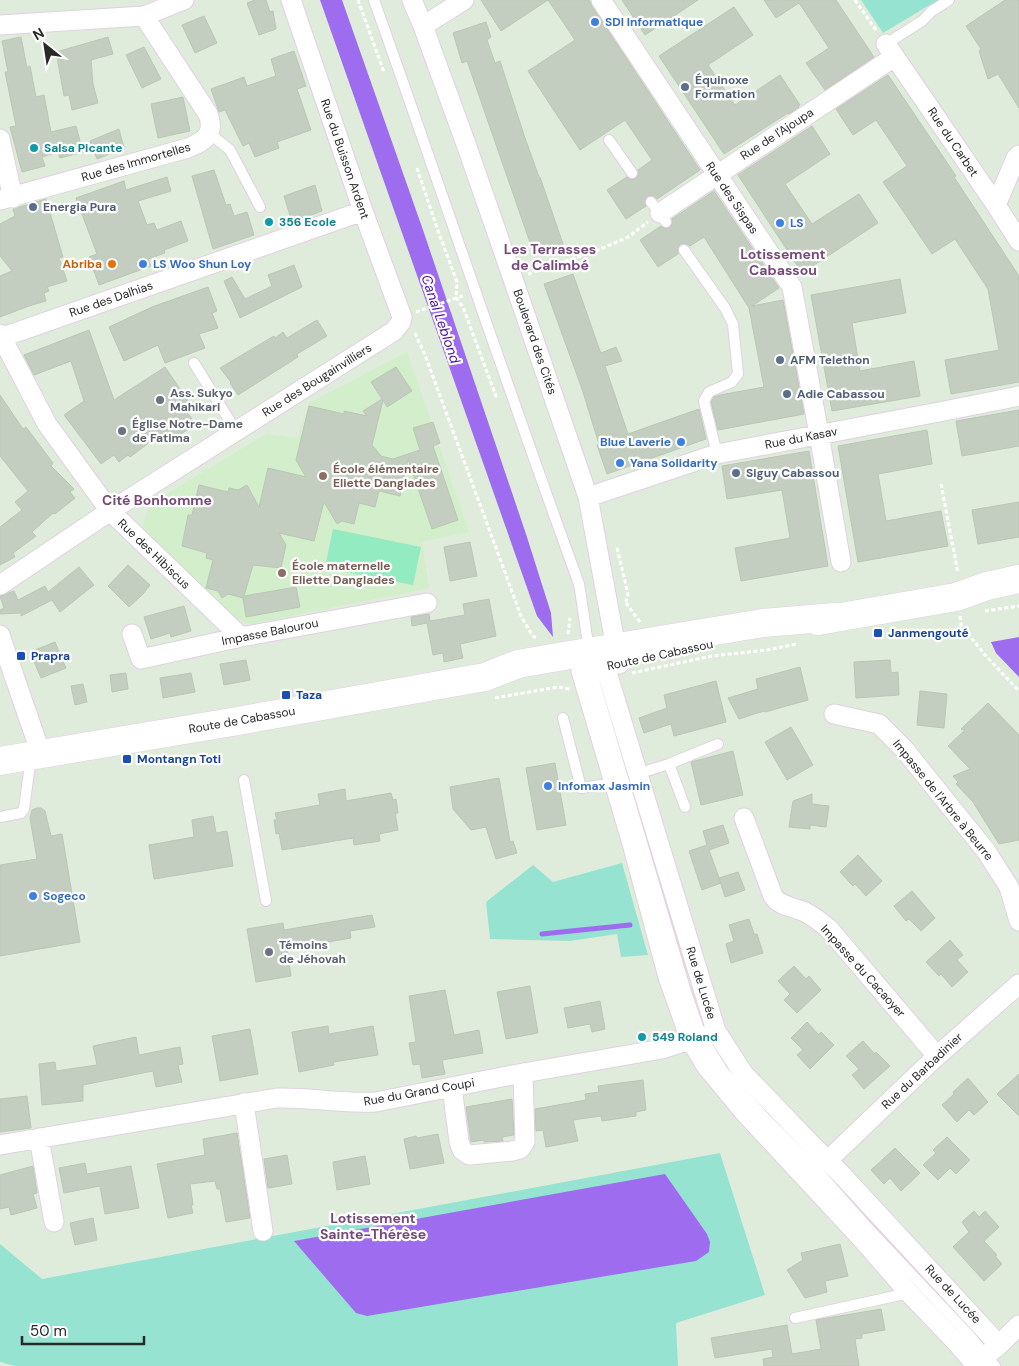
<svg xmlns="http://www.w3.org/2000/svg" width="1019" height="1366" viewBox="0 0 1019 1366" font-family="'DM Sans',sans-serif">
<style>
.education{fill:#d2eeca}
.green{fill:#96e3d1}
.pitch{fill:#92ebc1}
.water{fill:#9d6cef}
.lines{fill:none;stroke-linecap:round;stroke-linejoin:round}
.stream{stroke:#9d6cef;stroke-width:5}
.building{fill:#c4cec0;stroke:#b9c7b5}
.lane-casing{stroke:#e1d0e2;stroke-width:12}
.street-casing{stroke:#e1d0e2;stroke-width:21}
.secondary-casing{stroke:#e1d0e2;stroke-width:29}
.path{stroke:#fff;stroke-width:3;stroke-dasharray:4 2.5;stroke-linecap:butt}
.lane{stroke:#fff;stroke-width:10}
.street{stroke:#fff;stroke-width:19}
.secondary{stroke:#fff;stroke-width:28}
.shop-dot{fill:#3f7fe0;stroke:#fff;stroke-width:2}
.service-dot{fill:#5c6f8a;stroke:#fff;stroke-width:2}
.culture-dot{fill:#0f9aa8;stroke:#fff;stroke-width:2}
.food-dot{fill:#e8710a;stroke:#fff;stroke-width:2}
.worship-dot{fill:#6b7280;stroke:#fff;stroke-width:2}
.education-dot{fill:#8d6e63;stroke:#fff;stroke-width:2}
.transit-dot{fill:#1a4fb4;stroke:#fff;stroke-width:2}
.labels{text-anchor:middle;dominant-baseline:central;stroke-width:4.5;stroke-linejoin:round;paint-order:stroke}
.shop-label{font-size:12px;font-weight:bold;fill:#366cbe;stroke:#fff;text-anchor:start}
.service-label{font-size:12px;font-weight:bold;fill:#4e5e75;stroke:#fff;text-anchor:start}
.street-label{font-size:12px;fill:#292929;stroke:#fff}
.culture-label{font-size:12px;font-weight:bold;fill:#0d838f;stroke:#fff;text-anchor:start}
.food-label{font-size:12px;font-weight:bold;fill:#c56008;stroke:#fff;text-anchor:end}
.worship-label{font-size:12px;font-weight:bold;fill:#5b616d;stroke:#fff;text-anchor:start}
.education-label{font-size:12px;font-weight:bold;fill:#785e54;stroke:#fff;text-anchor:start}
.transit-label{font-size:12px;font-weight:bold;fill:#164399;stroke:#fff;text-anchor:start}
.neighbourhood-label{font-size:14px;font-weight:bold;fill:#77497a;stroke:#fff}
.water-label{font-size:14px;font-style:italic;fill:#4d0c9b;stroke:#fff}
</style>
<rect width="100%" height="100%" fill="#e0ecdb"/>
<path class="education" d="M407,352L469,532L422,542L429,588L251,624L232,617L142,528L150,504L155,501L266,434L298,438L309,403Z"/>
<path class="green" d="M861,0H938L883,33Z
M622,863L648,955L621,957L617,934L570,941L490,939L486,902L533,865L553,882Z
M720,1153L765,1295L676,1323L678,1366H15L0,1362V1244L42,1279Z"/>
<path class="pitch" d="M333,529L421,547L413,585L325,568Z"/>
<path class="water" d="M320,0H342L423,230L526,534L551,613L553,637L537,616Z
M1019,637V677L996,653L991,642Z
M665,1174L707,1234L710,1242L709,1252L696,1261L367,1316L356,1313L294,1241Z"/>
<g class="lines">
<path class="stream" d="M542,934L630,925"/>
</g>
<path class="building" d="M255,0H266L270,12L273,11L276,29L259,35L247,3Z
M481,0H548L501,31Z
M548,0H589L592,6L700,170L657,199L653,196H647L645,200L646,206L626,219L607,190L627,177L630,179H636L638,175V170L652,160L625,120L580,150L528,71L575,40Z
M622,0H698L645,35Z
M764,0H836L874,57L825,90L806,63L829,48L799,3L776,18Z
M1005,0H1019V108L998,74L988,79L979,51L981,49L966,26Z
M734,7L753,35L708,65L735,105L780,75L800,105L798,106L799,107L789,114L788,113L724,154L659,56Z
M204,16L217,43L195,53L182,25Z
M486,22L491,37L487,40L495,63L500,61L525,138L539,177H540L563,244L534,254L467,61L462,63L453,33Z
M21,37L27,68L30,66L36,97L44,95L51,132L76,126L83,152L60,158L58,152L42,157L45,166L22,172L10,127L16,126L5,72H8L2,41Z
M108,37L113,54L91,60L93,84L98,103L72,110L69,95L64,96L56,52Z
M144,47L161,79L142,88L126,55Z
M294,51L306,86L297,89L311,130L277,142L279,148L255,157L249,143L243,146L225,110L219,112L211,89L244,77L247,86L276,76L271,59Z
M888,75L956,176L954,177L1019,276V382L951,394L945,360L999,350L988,289L955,239L932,254L903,211L883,182L907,166L876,120L853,135L836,109Z
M183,97L190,131L158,138L151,104Z
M812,126L830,154L785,184L812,224L859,194L878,223L802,273L738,175Z
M119,129L124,148L97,159L90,141Z
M214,170L226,205L230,204L234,216L247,212L254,235L213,249L192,176Z
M167,177L171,191L138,201L147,225L154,223L157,230L181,221L188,241L164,250L165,253L148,259L151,266L99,285L89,257L97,254L76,198L124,181L126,190Z
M315,185L322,211L292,222L284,196Z
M714,191L779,288L752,306L783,300L804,414L718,430L711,402L714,397L720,395L764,387L749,308L704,237L690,246L686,244H680L678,248V254L658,267L640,240L661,226L664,228H670L672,224V219Z
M46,199L63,257L59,258L67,281L47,287L49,291L44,293L46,301L29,306L0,317V276L12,271L0,256V224L15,216L13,209Z
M294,265L302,287L240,318L224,281L232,277L245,299L272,286L268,275Z
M573,274L600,351L601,353L616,347L622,361L605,366L628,434L699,409L706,439L607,474L597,445L599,444L582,389L544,284Z
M900,279L906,313L852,323L860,371L914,361L920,396L832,411L811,295Z
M208,287L217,311L212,313L218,328L199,334L205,348L165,363L158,345L124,361L109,327L152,307Z
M317,320L327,336L297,354L298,357L238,395L230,383L231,382L220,368L274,336L275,338L283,332L287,338Z
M89,330L114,400L165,367L193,408L186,411L192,419L183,425L187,430L173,439L170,434L165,437L162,433L130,457L128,455L119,462L114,455L101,464L64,415L84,401L71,361L34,375L24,355Z
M396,367L412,391L387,407L383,400L372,445L381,456L393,459L420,450L413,428L433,422L440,443L433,446L458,520L432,529L408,459L400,496L379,491L375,507L359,503L354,524L342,521L337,524L324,502L314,541L279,533L286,545L281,568L253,565L244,596L296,587L300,607L246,617L243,598L228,594L222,598L218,591L206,588L213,560L206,558L207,553L182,546L188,515H192L199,485L228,492L229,488L238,490L247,485L259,507L268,468L306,477L296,460L309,406L344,414V411L367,416L363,411L382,399L371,382Z
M0,395L23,429L26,427L53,463L51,466L74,489L70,492L75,498L55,514L53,513L32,532L36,536L13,553L15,557L0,565V527L22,510L15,502L28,491L0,456Z
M1019,410V446L962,456L956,421Z
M927,430L932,464L878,474L886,521L941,511L948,546L858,562L838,446Z
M809,451L828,566L741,581L735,548L790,538L782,490L727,499L722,466Z
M1019,502V537L978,544L972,510Z
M470,542L477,576L450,581L444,547Z
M128,565L150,585L143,594L129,607L108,586Z
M79,567L94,585L60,612L52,600L21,616V613L0,614V610L4,608L0,596L14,591L18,600L45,586L48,592Z
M489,599L496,636L460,644L463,658L444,662L443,653L433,655L427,623L412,626L411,617L429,614L430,621L465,615L463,604Z
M184,606L191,631L171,637L170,633L151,639L144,617Z
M55,642L66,668L41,678L30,652Z
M246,660L250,680L224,685L220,664Z
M890,660L891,673L898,672L899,695L856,698L854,662Z
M800,667L808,700L765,712L764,711L739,719L728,698L758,689L756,679Z
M126,673L128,689L112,692L110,675Z
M191,673L195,692L163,698L160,678Z
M716,681L726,722L674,736L671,724L644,733L639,718L667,708L664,695Z
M83,684L87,702L75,705L71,686Z
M920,691L947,694L944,728L917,725Z
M988,703L1019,735V840L999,844L973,802L956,784L958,782L953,776L970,769L948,746L965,730L961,729Z
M791,727L813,765L787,780L765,742Z
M733,751L743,795L701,805L691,762Z
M555,763L566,825L537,830L526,768Z
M499,778L510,842L513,841L517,853L496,859L486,827L471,830L453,809L450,787Z
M345,789L346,801L391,793L393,800L396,799L398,813H395L398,830L379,834L380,841L354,845L353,838L282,850L279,833L276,834L274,820H277L275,813L320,805L318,794Z
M812,794V804L829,806L826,827L810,825V829L789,827L793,801Z
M37,808H41L45,811L51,836L62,834L80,942L0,956V865L37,859L30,818L32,810Z
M213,816L216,833L227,831L233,866L154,879L149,845L194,837L192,820Z
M723,825L729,843L709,850L721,883L702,890L689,851L707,845L703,831Z
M858,855L882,881L866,896L855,884L853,886L840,872Z
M738,872L745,890L725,897L719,878Z
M912,891L935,918L921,931L909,919L906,921L894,906Z
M372,915L375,927L350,931L351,938L287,949L291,976L256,982L247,929L283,923L284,930Z
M749,919L754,934H757L763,953L731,963L726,944L734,941L729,925Z
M950,940L963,955L957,960L968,972L952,987L941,974L939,976L926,962Z
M794,966L806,979L809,976L821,990L797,1013L784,1000L790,994L778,981Z
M530,986L538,1033L506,1039L497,992Z
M445,990L454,1035L479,1030L483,1053L442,1060L445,1074L422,1078L420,1064L413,1065L409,1043L416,1042L409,996Z
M600,1001L605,1029L592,1032L590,1024L568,1028L564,1008Z
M807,1022L819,1035L821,1032L834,1045L810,1069L797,1055L803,1050L791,1038Z
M328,1026L329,1034L373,1026L378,1055L333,1062L334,1065L299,1072L292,1032Z
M250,1029L258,1074L220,1081L212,1036Z
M136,1037L139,1055L180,1047L183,1064L178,1065L182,1082L156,1087L153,1071L83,1085V1101L42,1105L39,1064L55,1062L56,1071L97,1065L93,1046Z
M863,1041L875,1054L876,1052L890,1066L864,1089L852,1075L859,1069L846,1056Z
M1019,1074V1116L997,1094Z
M968,1078L988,1102L974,1115L969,1110L957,1122L942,1105L954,1094L953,1092Z
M643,1080L646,1110L636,1112V1116L602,1121L601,1116L573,1120L578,1141L546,1147L543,1130L536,1131L535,1109L586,1100L585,1094L599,1092L598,1086Z
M27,1096L31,1128L0,1132V1099Z
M512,1099L514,1135L502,1137L503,1141L484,1142V1140L471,1142L466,1107Z
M237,1133L250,1218L226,1222L220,1189H217L215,1181L190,1184L193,1205H191L193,1213L168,1218L157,1164L205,1155L203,1139Z
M438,1134L444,1163L410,1169L404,1139L416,1136L417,1138Z
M947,1137L970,1160L956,1174L950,1168L938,1180L923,1165L936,1153L933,1150Z
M895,1148L920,1173L901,1191L890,1178L884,1184L871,1170Z
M287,1155L292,1184L268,1188L264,1159Z
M365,1156L370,1184L337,1190L333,1162Z
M85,1163L87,1174L131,1166L139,1208L105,1214L100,1186L64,1193L59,1168Z
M33,1166L37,1193L33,1194L37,1208L11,1215L9,1207L0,1209V1175Z
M974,1211L979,1217L985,1211L999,1227L984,1241L997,1255L995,1256L1002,1264L984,1281L953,1247L969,1232L962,1222Z
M93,1218L97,1240L75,1245L70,1223Z
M840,1244L848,1276L825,1281L827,1292L805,1298L787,1270L803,1260L801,1253Z
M881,1309L885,1330L862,1334V1338L855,1339L859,1366H764L763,1359L773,1357L772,1349L715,1358L711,1338L787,1325L792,1354L821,1349L816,1320Z"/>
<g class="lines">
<g class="lane-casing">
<path id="lane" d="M374,0C443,194 508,390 579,584C585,619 588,653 596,687L687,995L701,1035L723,1071L765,1118L816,1169L869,1229L969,1335L995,1366
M886,44L922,21L932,11L949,0
M209,133L230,150L260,207
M609,140L632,173
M651,202L666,222
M684,250L725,308L733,324L738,374L732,382L709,392L704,401L717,454
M194,363L236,431
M563,718L581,788L615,783
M669,764L685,807
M637,774L669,764L718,744
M244,780L266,901
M0,817L21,813L24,809L31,757
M795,1318L909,1293"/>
</g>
<g class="street-casing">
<path id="street" d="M412,0L423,26L466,144L513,279L588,497L619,664
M601,0L792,287L819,434L841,562
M0,25L144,16L184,0
M423,26L464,0
M886,44L996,205L1019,241
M0,139L13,198
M0,200L188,148C206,141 215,133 208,114L144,16
M996,205L1016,158L1019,155
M660,213L894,57
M0,334L47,424L110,511L241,637
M0,338L363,211
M588,497L717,454L939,412L1019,396
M0,585L110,511L394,331L401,322L402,317L363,211L291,0
M132,634L141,659L241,637L427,603
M0,635L41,754
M834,714L879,724L904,749L986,851L1009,887L1019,921
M744,818L773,896C780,907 794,907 805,912C814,917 822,923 829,929L937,1056
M452,1087L459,1142L462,1150L469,1155L512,1151L520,1149L525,1142L523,1073
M244,1103L263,1231
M39,1138L54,1222
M0,1145L277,1098C310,1097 343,1104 376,1102L512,1075L662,1049L702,1036
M827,1161L937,1056L1019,984
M975,1364L957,1343L909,1293L862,1239L744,1112L706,1066L690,1039L668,977L631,840L581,671L588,652L605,666L716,1031L743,1073L812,1145L842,1175L999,1345
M973,1366L999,1345L1019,1325"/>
</g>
<g class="secondary-casing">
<path id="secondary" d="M818,621L956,597L987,586L1019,579
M0,761L232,722L485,677L518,664L552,658L763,623L835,617"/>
</g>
<path class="path" d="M358,0L384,72
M855,0L876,30
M417,168L437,228L457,282L456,298L463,307L497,399
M528,274L603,248L628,237L648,222
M416,312L465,295
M415,333L425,355L521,616L532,635L537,639
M941,484L958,573
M617,548L628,594L626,602
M626,603L640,622
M985,611L1019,606
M960,616L961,625L985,655L1019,691
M568,634L570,618
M632,673L712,656L767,650L796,644
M495,698L558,687L570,689"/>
<use href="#lane" class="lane"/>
<use href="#street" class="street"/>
<use href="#secondary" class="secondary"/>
</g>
<g class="shop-dot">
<circle cx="595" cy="22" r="5"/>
<circle cx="780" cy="223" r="5"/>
<circle cx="143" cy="264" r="5"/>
<circle cx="681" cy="442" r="5"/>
<circle cx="620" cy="463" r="5"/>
<circle cx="548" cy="786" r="5"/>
<circle cx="33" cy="896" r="5"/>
</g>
<g class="service-dot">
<circle cx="685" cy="87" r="5"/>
<circle cx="33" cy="207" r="5"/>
<circle cx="780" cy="360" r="5"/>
<circle cx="787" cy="394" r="5"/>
<circle cx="736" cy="473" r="5"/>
</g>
<g class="culture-dot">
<circle cx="34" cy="148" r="5"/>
<circle cx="269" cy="222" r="5"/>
<circle cx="642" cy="1037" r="5"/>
</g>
<circle class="food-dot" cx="112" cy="264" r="5"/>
<g class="worship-dot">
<circle cx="160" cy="400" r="5"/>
<circle cx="122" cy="431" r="5"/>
<circle cx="269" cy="952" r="5"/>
</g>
<g class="education-dot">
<circle cx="323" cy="476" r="5"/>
<circle cx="282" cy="573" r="5"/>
</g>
<g class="transit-dot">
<rect x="873" y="628" width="10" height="10" rx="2.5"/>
<rect x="16" y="651" width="10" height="10" rx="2.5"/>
<rect x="281" y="690" width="10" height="10" rx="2.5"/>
<rect x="122" y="754" width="10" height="10" rx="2.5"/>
</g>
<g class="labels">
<g class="shop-label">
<text x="605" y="22">SDI Informatique</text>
<text x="790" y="223">LS</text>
<text x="153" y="264">LS Woo Shun Loy</text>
<text x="671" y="442" text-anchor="end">Blue Laverie</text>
<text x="630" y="463">Yana Solidarity</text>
<text x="558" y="786">Infomax Jasmin</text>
<text x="43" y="896">Sogeco</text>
</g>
<g class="service-label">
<text x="695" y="80">Équinoxe<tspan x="695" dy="14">Formation</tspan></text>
<text x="43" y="207">Energia Pura</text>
<text x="790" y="360">AFM Telethon</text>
<text x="797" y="394">Adie Cabassou</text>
<text x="746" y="473">Siguy Cabassou</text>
</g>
<g class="street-label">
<text transform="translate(777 134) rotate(-33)">Rue de l'Ajoupa</text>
<text transform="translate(953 142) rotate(56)">Rue du Carbet</text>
<text transform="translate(345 159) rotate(71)">Rue du Buisson Ardent</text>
<text transform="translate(136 162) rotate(-16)">Rue des Immortelles</text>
<text transform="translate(732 198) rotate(56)">Rue des Sispas</text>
<text transform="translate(111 299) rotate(-19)">Rue des Dalhias</text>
<text transform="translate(535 342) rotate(71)">Boulevard des Cités</text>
<text transform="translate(317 380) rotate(-32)">Rue des Bougainvilliers</text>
<text transform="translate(801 438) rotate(-11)">Rue du Kasav</text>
<text transform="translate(154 554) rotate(44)">Rue des Hibiscus</text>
<text transform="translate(270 632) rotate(-11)">Impasse Balourou</text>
<text transform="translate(660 655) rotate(-12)">Route de Cabassou</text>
<text transform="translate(242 720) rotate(-10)">Route de Cabassou</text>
<text transform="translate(943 800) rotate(51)">Impasse de l'Arbre à Beurre</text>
<text transform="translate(863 971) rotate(48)">Impasse du Cacaoyer</text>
<text transform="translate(701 983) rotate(73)">Rue de Lucée</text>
<text transform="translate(922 1071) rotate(-43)">Rue du Barbadinier</text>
<text transform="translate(419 1092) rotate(-10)">Rue du Grand Coupi</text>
<text transform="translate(953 1294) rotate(47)">Rue de Lucée</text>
</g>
<g class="culture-label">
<text x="44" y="148">Salsa Picante</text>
<text x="279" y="222">356 Ecole</text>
<text x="652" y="1037">549 Roland</text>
</g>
<g class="food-label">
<text x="102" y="264">Abriba</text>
</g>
<g class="worship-label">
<text x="170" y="393">Ass. Sukyo<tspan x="170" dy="14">Mahikari</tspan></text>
<text x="132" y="424">Église Notre-Dame<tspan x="132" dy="14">de Fatima</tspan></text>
<text x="279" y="945">Témoins<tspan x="279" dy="14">de Jéhovah</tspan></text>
</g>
<g class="education-label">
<text x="333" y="469">École élémentaire<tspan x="333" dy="14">Eliette Danglades</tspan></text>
<text x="292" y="566">École maternelle<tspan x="292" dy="14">Eliette Danglades</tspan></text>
</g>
<g class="transit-label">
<text x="888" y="633">Janmengouté</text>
<text x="31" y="656">Prapra</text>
<text x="296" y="695">Taza</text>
<text x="137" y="759">Montangn Toti</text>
</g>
<g class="neighbourhood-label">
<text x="550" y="249">Les Terrasses<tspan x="550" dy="16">de Calimbé</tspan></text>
<text x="783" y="254">Lotissement<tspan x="783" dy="16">Cabassou</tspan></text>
<text x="157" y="500">Cité Bonhomme</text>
<text x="373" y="1218">Lotissement<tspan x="373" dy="16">Sainte-Thérèse</tspan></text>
</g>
<g class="water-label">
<text transform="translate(441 319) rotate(71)">Canal Leblond</text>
</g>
</g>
<g transform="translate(45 45) rotate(330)" stroke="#ffffff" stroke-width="4" paint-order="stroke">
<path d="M0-4L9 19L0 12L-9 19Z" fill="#292929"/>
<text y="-8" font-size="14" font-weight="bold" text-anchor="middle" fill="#292929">N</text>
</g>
<path d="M22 1336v8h122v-8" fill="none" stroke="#292929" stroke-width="2.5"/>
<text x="30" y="1336" font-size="15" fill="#292929" stroke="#ffffff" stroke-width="4" paint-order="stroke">50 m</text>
</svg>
